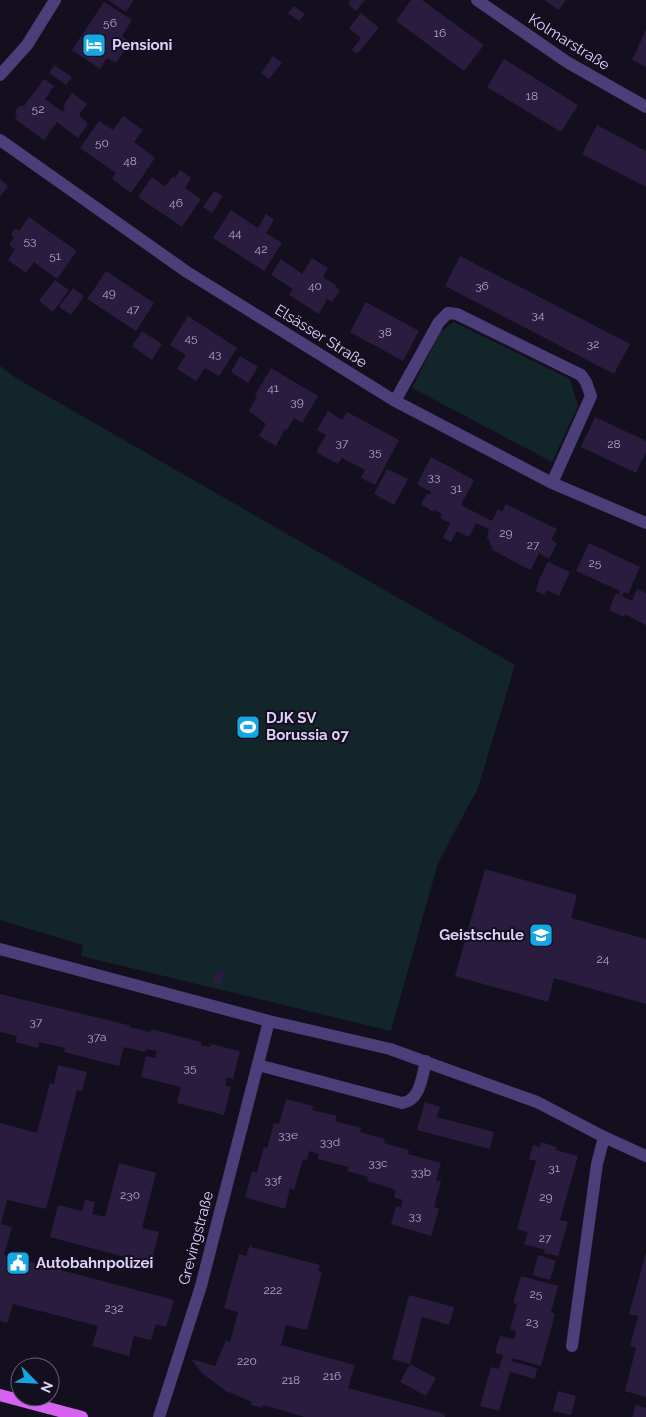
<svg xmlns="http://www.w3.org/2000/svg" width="646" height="1417" viewBox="0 0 646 1417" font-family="Raleway,sans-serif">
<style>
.green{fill:#122528}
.building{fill:#2a1c3e}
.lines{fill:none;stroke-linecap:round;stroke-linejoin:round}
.minor{stroke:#4b3e79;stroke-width:12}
.major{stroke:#d662f0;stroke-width:12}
.labels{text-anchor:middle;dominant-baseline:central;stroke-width:4;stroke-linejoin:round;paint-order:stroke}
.number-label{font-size:12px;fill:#b0a4cc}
.street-label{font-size:15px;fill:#ddd1fb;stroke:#140f1f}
.poi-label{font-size:15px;font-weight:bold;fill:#ddd1fb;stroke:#140f1f;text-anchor:start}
</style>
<rect width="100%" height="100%" fill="#140f1f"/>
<path class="green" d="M454,322L570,379L578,406L552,462L412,388L440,332Z
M0,366L16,378L515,665L478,788L438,863L391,1031L81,956L83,945L0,920Z"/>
<path class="building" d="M108,0H134L126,12Z
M351,0H365L356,11L348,4Z
M411,0H422L484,45L464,71L396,21Z
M544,0H566L559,10Z
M104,2L132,20L122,36L130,42L116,63L107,58L100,69L72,50Z
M294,6L305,14L299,21L288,13Z
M361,13L379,28L357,54L352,50L361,38L349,28Z
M646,30V67L632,60Z
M273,56L282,63L269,79L261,73Z
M504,59L578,105L561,132L487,87Z
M54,65L72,77L66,85L49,73Z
M44,79L54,86L45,99L63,112L65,108L63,106L72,93L87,104L79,115L88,124L78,138L57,122L44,140L15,119L17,116L15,112L19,106H24Z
M123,116L143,130L134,142L155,158L131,193L112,179L116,173L80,148L99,121L113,130Z
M597,125L646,151V187L582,154Z
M180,170L191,178L185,188L201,199L182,227L138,197L152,177L165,187L173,176L175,178Z
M0,179L8,186L0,197Z
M214,191L223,196L212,213L203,207Z
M231,210L258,228L266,214L274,220L266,233L282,243L264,271L213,238Z
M29,217L77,251L57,279L34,262L26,273L8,260L15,249L9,245L14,238L11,234L15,228L19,231Z
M460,256L630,344L614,374L445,286Z
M312,258L328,268L323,277L336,285L335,287L340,290L332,302L327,299L319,314L289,295L293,289L271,275L281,259L302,274Z
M106,271L154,303L136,331L87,299Z
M55,280L69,290L53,312L39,301Z
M73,288L84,296L71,315L59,307Z
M366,302L419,331L403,361L350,332Z
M188,316L237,348L219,376L205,368L196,381L177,369L186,355L170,345Z
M142,331L162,344L152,360L132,346Z
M240,356L258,367L248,383L231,372Z
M271,368L318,396L302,423L294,418L287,430L285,429L276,446L259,436L266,424L249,411L257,396L255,395Z
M328,411L342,420L347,412L399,440L375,485L361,478L365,470L342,458L338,464L316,452L326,435L317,430Z
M595,417L646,441V452L636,473L581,447Z
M431,457L474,480L461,505L492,521L498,509L502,512L506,504L557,529L551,540L557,543L549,559L539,553L531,570L522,566L493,550L487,537L489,529L476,523L469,537L457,531L451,542L443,538L450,523L440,518L442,514L434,510L433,512L421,504L427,494L429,495L431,492L417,484Z
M387,469L408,479L394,505L374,494Z
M589,543L640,567L628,594L624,592L622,596L632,601L637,589L646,593V625L625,614L624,617L609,610L616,593L619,595L620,591L576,571Z
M548,562L570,572L559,596L547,590L544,595L536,591L539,580Z
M485,869L577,895L571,918L646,939V1004L554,978L548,1002L455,976Z
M216,970L224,972L221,984L213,982Z
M0,994L128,1025H130L129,1027L150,1032L151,1029L201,1042V1045L210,1047L211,1044L240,1051L233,1079L227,1077L225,1085L231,1087L224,1115L177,1103L181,1087L141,1077L146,1056L155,1058L157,1051L146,1049L145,1052L124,1047L119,1066L64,1052L65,1048L39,1042L38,1048L15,1042L17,1036L0,1032Z
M58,1065L87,1072L82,1091L77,1090L46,1209L7,1200L1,1224L12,1227L4,1255L174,1300L166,1327L156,1324L151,1340L134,1336L129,1356L92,1346L98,1326L56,1315L13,1304L7,1323L0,1321V1123L37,1133L50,1083L54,1084Z
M286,1099L313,1106L312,1110L337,1116L335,1121L361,1128L360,1132L385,1139L384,1143L409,1150L408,1154L441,1163L436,1180L441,1181L434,1207L439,1209L431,1236L391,1224L396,1206L401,1207L403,1200L394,1197L396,1190L367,1181L368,1177L347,1171L348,1167L318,1159L319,1154L309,1151L307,1160L303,1159L294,1190L290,1188L285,1209L245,1197L252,1171L257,1172L264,1147L267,1148L274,1123L279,1124Z
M425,1102L440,1107L437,1117L494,1132L490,1149L417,1130Z
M541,1142L557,1147L556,1150L578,1156L560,1220L568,1222L558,1256L544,1253L545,1250L524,1244L528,1232L517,1229L536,1161L529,1159L533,1145L540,1147Z
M119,1163L156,1173L142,1228L159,1232L151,1264L50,1237L58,1205L82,1211L85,1200L95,1202L92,1214L105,1217Z
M251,1243V1247L320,1265L318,1271L322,1272L307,1330L286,1325L281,1345L355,1365L348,1388L445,1414V1417H305L263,1405L262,1408L251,1405L252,1402L226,1391L203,1374L191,1359L215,1366L226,1340L230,1342L238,1312L224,1308L239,1254L246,1256Z
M646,1252V1397L625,1391L636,1348L630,1346L638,1316L629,1314Z
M538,1255L556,1261L550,1280L533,1275Z
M521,1276L558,1286L551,1312L555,1314L541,1366L512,1358L511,1361L537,1368L535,1379L510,1372L499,1411L480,1406L491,1367L499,1369L503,1355L495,1353L500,1336L514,1339L516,1331L510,1329L517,1304L513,1303Z
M409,1295L454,1307L449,1325L422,1317L410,1364L392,1359Z
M410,1364L436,1378L426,1396L400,1382Z
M558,1391L576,1396L571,1415L553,1411Z
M636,1405L646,1408V1417H632Z"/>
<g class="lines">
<path class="minor" d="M477,0L567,62L646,107
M0,75L27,45L55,0
M0,140L187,272L395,401L552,483L646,523
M395,401L439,322L448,313L457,314L581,375L586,382L591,396L552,483
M0,949L269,1021L390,1049L537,1102L604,1137L646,1156
M258,1065L402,1103C420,1101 422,1077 426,1061
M572,1346L597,1164L604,1137
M159,1417L201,1286L269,1021"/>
<path class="major" d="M0,1395L82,1417"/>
</g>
<defs>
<g id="hotel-square" transform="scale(1.25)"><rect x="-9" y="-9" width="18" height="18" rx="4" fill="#15a7e2" stroke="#140f1f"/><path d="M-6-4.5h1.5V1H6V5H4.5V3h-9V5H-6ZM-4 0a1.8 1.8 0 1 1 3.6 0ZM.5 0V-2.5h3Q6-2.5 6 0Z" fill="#fff"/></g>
<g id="stadium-square" transform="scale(1.25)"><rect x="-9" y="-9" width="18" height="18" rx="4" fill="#15a7e2" stroke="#140f1f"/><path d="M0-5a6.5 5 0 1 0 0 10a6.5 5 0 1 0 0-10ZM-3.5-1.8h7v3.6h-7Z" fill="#fff"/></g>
<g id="school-square" transform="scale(1.25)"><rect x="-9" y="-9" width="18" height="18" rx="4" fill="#15a7e2" stroke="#140f1f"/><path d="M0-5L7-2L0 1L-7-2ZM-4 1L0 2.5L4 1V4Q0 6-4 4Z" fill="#fff"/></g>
<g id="civic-square" transform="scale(1.25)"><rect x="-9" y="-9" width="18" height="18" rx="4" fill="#15a7e2" stroke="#140f1f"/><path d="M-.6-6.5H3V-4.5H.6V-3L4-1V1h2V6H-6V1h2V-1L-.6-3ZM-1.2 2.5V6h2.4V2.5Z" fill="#fff"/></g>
</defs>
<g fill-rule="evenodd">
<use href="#hotel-square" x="94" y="45"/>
<use href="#stadium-square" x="248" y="727"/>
<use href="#school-square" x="541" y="935"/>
<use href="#civic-square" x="18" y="1263"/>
</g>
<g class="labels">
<g class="number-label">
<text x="110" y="23">56</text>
<text x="440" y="33">16</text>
<text x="532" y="96">18</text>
<text x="38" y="109">52</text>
<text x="102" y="143">50</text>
<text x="130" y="161">48</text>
<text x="176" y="203">46</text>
<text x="235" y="233">44</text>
<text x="30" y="241">53</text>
<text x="261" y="249">42</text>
<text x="55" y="256">51</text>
<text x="315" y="286">40</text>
<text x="482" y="286">36</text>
<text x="109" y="293">49</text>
<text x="133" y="309">47</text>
<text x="538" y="315">34</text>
<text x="385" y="332">38</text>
<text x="191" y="338">45</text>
<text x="593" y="344">32</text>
<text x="215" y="354">43</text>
<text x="273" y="388">41</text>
<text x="297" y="402">39</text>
<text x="342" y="443">37</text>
<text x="614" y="444">28</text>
<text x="375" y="452">35</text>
<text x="434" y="477">33</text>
<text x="456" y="488">31</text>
<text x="506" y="533">29</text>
<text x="533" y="545">27</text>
<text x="595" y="563">25</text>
<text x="603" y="959">24</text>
<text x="36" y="1022">37</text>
<text x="97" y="1037">37a</text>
<text x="190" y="1068">35</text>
<text x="288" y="1135">33e</text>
<text x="330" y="1142">33d</text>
<text x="378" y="1163">33c</text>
<text x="554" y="1168">31</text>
<text x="421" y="1172">33b</text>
<text x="273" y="1180">33f</text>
<text x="130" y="1195">230</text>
<text x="546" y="1197">29</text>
<text x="415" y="1216">33</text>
<text x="545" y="1238">27</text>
<text x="273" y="1290">222</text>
<text x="536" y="1294">25</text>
<text x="114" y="1308">232</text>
<text x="532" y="1322">23</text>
<text x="247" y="1361">220</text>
<text x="332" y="1376">216</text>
<text x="291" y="1380">218</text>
</g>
<g class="street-label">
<text transform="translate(569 42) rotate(32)">Kolmarstraße</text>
<text transform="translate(321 336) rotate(32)">Elsässer Straße</text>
<text transform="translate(196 1238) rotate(-75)">Grevingstraße</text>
</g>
<g class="poi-label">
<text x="112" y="45">Pensioni</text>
<text x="266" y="718">DJK SV<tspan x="266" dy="17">Borussia 07</tspan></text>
<text x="524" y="935" text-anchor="end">Geistschule</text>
<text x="36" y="1263">Autobahnpolizei</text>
</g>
</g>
<g transform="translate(35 1382) rotate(114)"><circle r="24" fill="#140f1f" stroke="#645d77"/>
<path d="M0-4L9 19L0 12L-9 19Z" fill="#15a7e2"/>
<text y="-8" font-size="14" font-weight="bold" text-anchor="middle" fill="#ddd1fb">N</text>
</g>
</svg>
